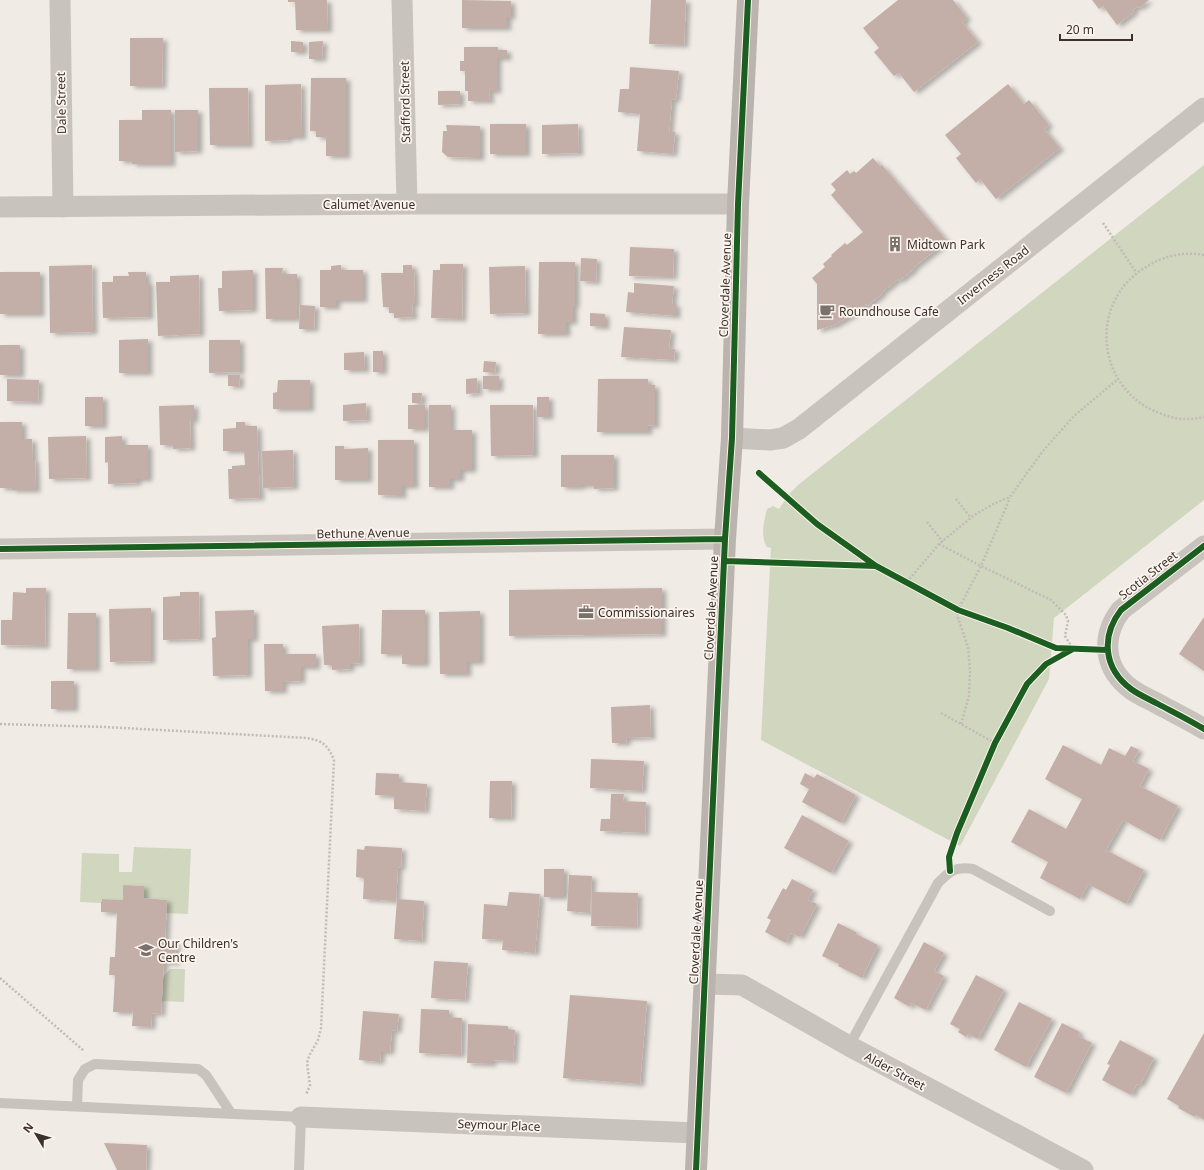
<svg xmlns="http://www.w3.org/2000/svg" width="1204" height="1170" viewBox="0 0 1204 1170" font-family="'Noto Sans',sans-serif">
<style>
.green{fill:#d1d6bf}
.building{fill:#c3afa7;filter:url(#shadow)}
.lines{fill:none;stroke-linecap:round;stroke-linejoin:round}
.path{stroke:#c2bbb6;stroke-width:2.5;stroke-dasharray:2 2;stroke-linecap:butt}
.lane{stroke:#c9c3be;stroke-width:10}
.street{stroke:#c9c3be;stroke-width:21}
.secondary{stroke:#bab3ae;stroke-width:22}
.cycleway-casing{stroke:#fbf5ee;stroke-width:8}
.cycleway{stroke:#1b5e20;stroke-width:6}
.labels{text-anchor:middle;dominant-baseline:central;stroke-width:3.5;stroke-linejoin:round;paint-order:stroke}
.street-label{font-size:12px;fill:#3b302b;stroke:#fbf5ee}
.poi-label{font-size:12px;fill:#3b302b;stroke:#fbf5ee;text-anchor:start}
</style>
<defs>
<filter id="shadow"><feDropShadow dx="4.5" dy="2.5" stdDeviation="2" flood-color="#0004"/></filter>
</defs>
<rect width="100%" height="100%" fill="#f0ebe5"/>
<path class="green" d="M1204,165V500L1054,618L1049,679L960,846L761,740L771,548L767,547C760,537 764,520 767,509L773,506L779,509L789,494L798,485Z
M134,847L191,849L188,914L166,913L167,900L144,898V886L123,885V900L102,899L101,903L80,902L82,853L119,854V872H132Z
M170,969H185L184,1002L162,1001L163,977Z"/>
<path class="building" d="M288,0H327L328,30H296L295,2H288Z
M462,0L511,1V17H507V28H462Z
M651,0H686L684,45L649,44Z
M898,0H953L967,18L962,22L978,42L914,92L899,73L894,76L874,52L879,48L863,28Z
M1092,0H1149L1139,8L1138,6L1133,10L1134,12L1117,25L1103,6L1099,9Z
M130,38H163L162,86H130Z
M291,41L303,42V52H291Z
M323,41L322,59H309V42Z
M464,47H498V50H507V58H497V91H489L490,101H468V91H465V71H460V61H464Z
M630,67L679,71L676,99L672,100L669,132H675L673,154L637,151L640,114L618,112L620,89H629Z
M311,78H346V156H326V137H316V131H310Z
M301,84L302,137H288V140L265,141V85Z
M1008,84L1024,104L1029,100L1049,125L1044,129L1060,148L996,199L980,179L976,183L956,158L961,154L945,135Z
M209,88H248L249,145H210Z
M438,91H460V104L438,105Z
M142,110H171V164H132V161H119V120H142Z
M175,110H198V151L175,152Z
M490,124H526V154H490Z
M578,124L579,153L542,154V125Z
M446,125L480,126V158L448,157L442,152L443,131H447Z
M873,158L880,166L882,165L947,241L913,268L914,269L899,281L898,279L881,293L882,294L867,306L866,304L855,313L835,325L817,330V284L812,278L825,267L823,264L832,256L831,255L845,243L847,245L863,232L831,195L836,190L831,184L847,170L850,174L854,171L856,173Z
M630,247L674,249L673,277L629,276Z
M581,258L597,259L596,282L580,281Z
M539,262H575V305L573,306V322H566V334H538Z
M440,264H463L462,319L431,318L433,270H440Z
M92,265L93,332L50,333L49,266Z
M341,265V270H363V300H336V307H320V270H331V266Z
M403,265H412L413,272H414L415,304H412L413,317L394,318V313H389V307H383L381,273H403Z
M525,266L526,313L490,314L489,267Z
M265,268H283L282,274H297V319H266Z
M253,270V310L219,311L218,288H222V271Z
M0,272H40V314H0Z
M128,272H146V282H149V317L103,318L102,282H113V276H129Z
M199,275L200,334L158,336L156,282H170V276Z
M634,283L674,286L672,304H676V316L626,312L628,292L634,293Z
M300,305L315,306L314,329H299Z
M590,313L605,314V327L590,326Z
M624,327L671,330L669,348L675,349L674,360L621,357Z
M148,339V373H119V340Z
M209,340H240V372L209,373Z
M0,345H20V375H0Z
M373,351H383V372H373Z
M364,352L365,370H344V353Z
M484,361L496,362L495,373L483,372Z
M228,375H240L239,386H228Z
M483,376H499V389H483Z
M477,378L478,393L466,394V379Z
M7,379L39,380L38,402L7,401Z
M598,379H648V385H655V426L648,425V432H597Z
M278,380H310V409H273V393L277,392Z
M412,393H422L421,403H412Z
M85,397H103V426H85Z
M537,397H549V417H537Z
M366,403L367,420L343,421V405Z
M194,405V420H190L191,448L173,449V445H160L159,406Z
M408,405H425V429H408Z
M429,405H451V430H472V470H460V479H450V487H429Z
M490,405H533L534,455L491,456Z
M0,422H22V439H32L33,460H35L36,490H11L12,488H0Z
M236,422H245V426H257L260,498L229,499L228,469H232V466L245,465L244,451H223V429L236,428Z
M86,436L87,478L49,479L48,437Z
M122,436V445H148V479H137V483L108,484V462L105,463V437Z
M378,440H414V486H402V496L378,495Z
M335,446H344V449L368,448V480H335Z
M293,450L294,487L263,488L262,451Z
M561,455H614V488L594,489V485H581V487H561Z
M26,588H46L45,646L1,645V620H12L13,592L26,593Z
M662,588V634L509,636V590Z
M180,592H199L200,639L163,640V597L180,596Z
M151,608V661L110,662L109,609Z
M254,610V639H248V675L213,676L212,638L216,637L215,611Z
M382,610H425V664H402V654H381Z
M480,611V662H467V674H440L439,612Z
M68,613H96V669H67Z
M1204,617V671L1179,654Z
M359,624L360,663L350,664V669L332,670V665H324L322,626Z
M264,644H283V654H316V667H301V681L283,682V691H265Z
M51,681H74V709H51Z
M650,705L651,737L627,738L626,743H612L611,707Z
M1063,745L1101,765L1109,748L1125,756L1131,746L1139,750L1133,761L1149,769L1140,786L1178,806L1160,840L1123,820L1106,850L1144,870L1126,904L1088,884L1080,899L1040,878L1048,862L1011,842L1029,809L1066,829L1082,799L1045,779Z
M591,759L644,761L642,791L590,788Z
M376,773L399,774V782L427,784L425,811L394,809V796L375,795Z
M805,773L814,778L817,774L856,795L841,823L802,802L809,789L800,784Z
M490,781H512L511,818H489Z
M611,794H624L623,801L646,802L645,833L600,831L601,819H610Z
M802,815L849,841L831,873L784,848Z
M365,846L402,848L401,868L398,867L396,901L363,899L364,878L356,877L357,849L364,850Z
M544,869H564V897H544Z
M569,875L592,876L590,913L567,911Z
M792,879L813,890L808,900L817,904L800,937L791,933L786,943L765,932L771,920L767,918L783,888L786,890Z
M123,885L144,886V898L167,900L165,942H176L175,963L164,962L161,1014L152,1013L151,1027L132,1026L133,1012H113L115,975H109L110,957H115L117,913L101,912V903L102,899L123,900Z
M509,892L540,894L535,953L502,950L503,940L482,939L484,904L507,906Z
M592,892L638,893L637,927L591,926Z
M397,899L424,901L422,941L394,939Z
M838,923L856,932V934L878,945L862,978L838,966L839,964L822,956Z
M924,942L944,953L934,971L944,976L926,1010L911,1003L910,1007L894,998Z
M434,961L468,963L465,1000L431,998Z
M976,975L1004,990L978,1039L968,1034L966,1037L958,1032L960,1029L950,1024Z
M570,995L647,1001L640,1084L563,1078Z
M1019,1002L1052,1019L1026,1067L994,1050Z
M421,1009L449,1010V1017L462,1018L461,1055L419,1053Z
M363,1011L399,1014L397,1031L392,1030L390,1052H381L380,1062L359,1060Z
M1062,1023L1080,1032L1078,1036L1092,1043L1066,1093L1034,1077Z
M468,1024L508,1026V1029L515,1030L513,1061L492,1060V1064L467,1063Z
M1204,1033V1120L1196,1115L1195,1117L1178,1108L1179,1106L1167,1099Z
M1120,1040L1154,1058L1140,1085L1137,1084L1131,1095L1102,1080L1110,1065L1107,1064Z
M104,1143L147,1145L146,1170H117Z"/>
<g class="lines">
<path class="path" d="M1103,223L1136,272
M1204,255C1184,251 1163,256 1146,267C1092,299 1094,377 1148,408C1160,414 1175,420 1189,419C1194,419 1199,418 1204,417
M956,499L971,518
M927,522L943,542
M939,544L981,566L1051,600L1066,615L1068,621L1065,636L1073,649
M907,582L939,544L973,516L993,504L1010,497L1042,452L1074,416L1118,379
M941,713L995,743
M0,724L105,727L307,738C323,741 328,745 334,760L321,1028L318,1040L309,1056L307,1063L310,1085L306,1095
M961,724L969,696L970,671L968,647L958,618V610L981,566L1010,498
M0,978L84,1051"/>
<path class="lane" d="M849,1046L938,883C950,871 955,866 973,869L1050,911
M0,1103L301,1117L299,1170
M77,1106L78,1080L85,1069L95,1064L198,1069L206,1075L231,1113"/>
<path class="street" d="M60,0L63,207
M402,0L407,204
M0,207L407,204H738
M732,438L770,440L783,438L799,429L1204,108
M1204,546L1121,610C1101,636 1103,668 1131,689C1139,695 1149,699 1158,704C1173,712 1189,720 1204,729
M0,549L725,539
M705,984L742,985L849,1046L1083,1170
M301,1117L697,1133"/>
<path class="secondary" d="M696,1170L725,539L732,438L738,204L748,0"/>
<g class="cycleway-casing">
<path id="cycleway" d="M759,473L817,524L876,566
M1204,546L1121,610C1101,636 1103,668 1131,689C1139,695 1149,699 1158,704C1173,712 1189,720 1204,729
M0,549L725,539
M725,561L876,566L958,610L1008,628L1056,648L1108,650
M950,871L949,857L957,833L995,743L1027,684L1046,664L1073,649
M696,1170L725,539L732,438L738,204L748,0"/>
</g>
<use href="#cycleway" class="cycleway"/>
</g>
<defs>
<g id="building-bare" transform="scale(1.2)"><path d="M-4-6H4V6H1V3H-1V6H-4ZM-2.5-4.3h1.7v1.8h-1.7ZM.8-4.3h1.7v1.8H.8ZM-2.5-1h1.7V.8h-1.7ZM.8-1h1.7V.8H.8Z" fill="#7a716c" stroke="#fbf5ee" stroke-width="2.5" paint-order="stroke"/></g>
<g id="cafe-bare" transform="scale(1.2)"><path d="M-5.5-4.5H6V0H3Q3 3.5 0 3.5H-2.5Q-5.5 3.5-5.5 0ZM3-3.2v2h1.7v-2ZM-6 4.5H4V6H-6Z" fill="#7a716c" stroke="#fbf5ee" stroke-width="2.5" paint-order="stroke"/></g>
<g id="office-bare" transform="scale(1.2)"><path d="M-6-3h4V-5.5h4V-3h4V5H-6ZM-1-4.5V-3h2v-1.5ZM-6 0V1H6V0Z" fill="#7a716c" stroke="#fbf5ee" stroke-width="2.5" paint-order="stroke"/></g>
<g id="school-bare" transform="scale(1.2)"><path d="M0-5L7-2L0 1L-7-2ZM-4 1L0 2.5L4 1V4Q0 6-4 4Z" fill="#7a716c" stroke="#fbf5ee" stroke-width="2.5" paint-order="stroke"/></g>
</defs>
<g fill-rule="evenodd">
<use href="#building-bare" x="895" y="244"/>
<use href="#cafe-bare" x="827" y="311"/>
<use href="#office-bare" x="586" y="612"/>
<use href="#school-bare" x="146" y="950"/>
</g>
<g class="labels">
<g class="street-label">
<text transform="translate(405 102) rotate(-91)">Stafford Street</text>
<text transform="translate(61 103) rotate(-91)">Dale Street</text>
<text x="369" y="204">Calumet Avenue</text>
<text transform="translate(993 275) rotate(-38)">Inverness Road</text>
<text transform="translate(725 285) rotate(-88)">Cloverdale Avenue</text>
<text transform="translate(363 533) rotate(-1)">Bethune Avenue</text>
<text transform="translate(1148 575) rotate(-38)">Scotia Street</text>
<text transform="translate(711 608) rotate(-87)">Cloverdale Avenue</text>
<text transform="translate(696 932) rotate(-87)">Cloverdale Avenue</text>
<text transform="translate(895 1071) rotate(28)">Alder Street</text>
<text transform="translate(499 1125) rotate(2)">Seymour Place</text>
</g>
<g class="poi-label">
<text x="907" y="244">Midtown Park</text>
<text x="839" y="311">Roundhouse Cafe</text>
<text x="598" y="612">Commissionaires</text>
<text x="158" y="943">Our Children's<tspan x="158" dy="14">Centre</tspan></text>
</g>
</g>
<g transform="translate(36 1134) rotate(308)" stroke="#fbf5ee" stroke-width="3" paint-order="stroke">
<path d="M0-3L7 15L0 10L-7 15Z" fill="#3b302b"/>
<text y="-6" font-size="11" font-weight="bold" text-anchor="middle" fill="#3b302b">N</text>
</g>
<path d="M1060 34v6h72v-6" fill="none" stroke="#3b302b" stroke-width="2"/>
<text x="1066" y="34" font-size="12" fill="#3b302b" stroke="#fbf5ee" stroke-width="3" paint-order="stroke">20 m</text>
</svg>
